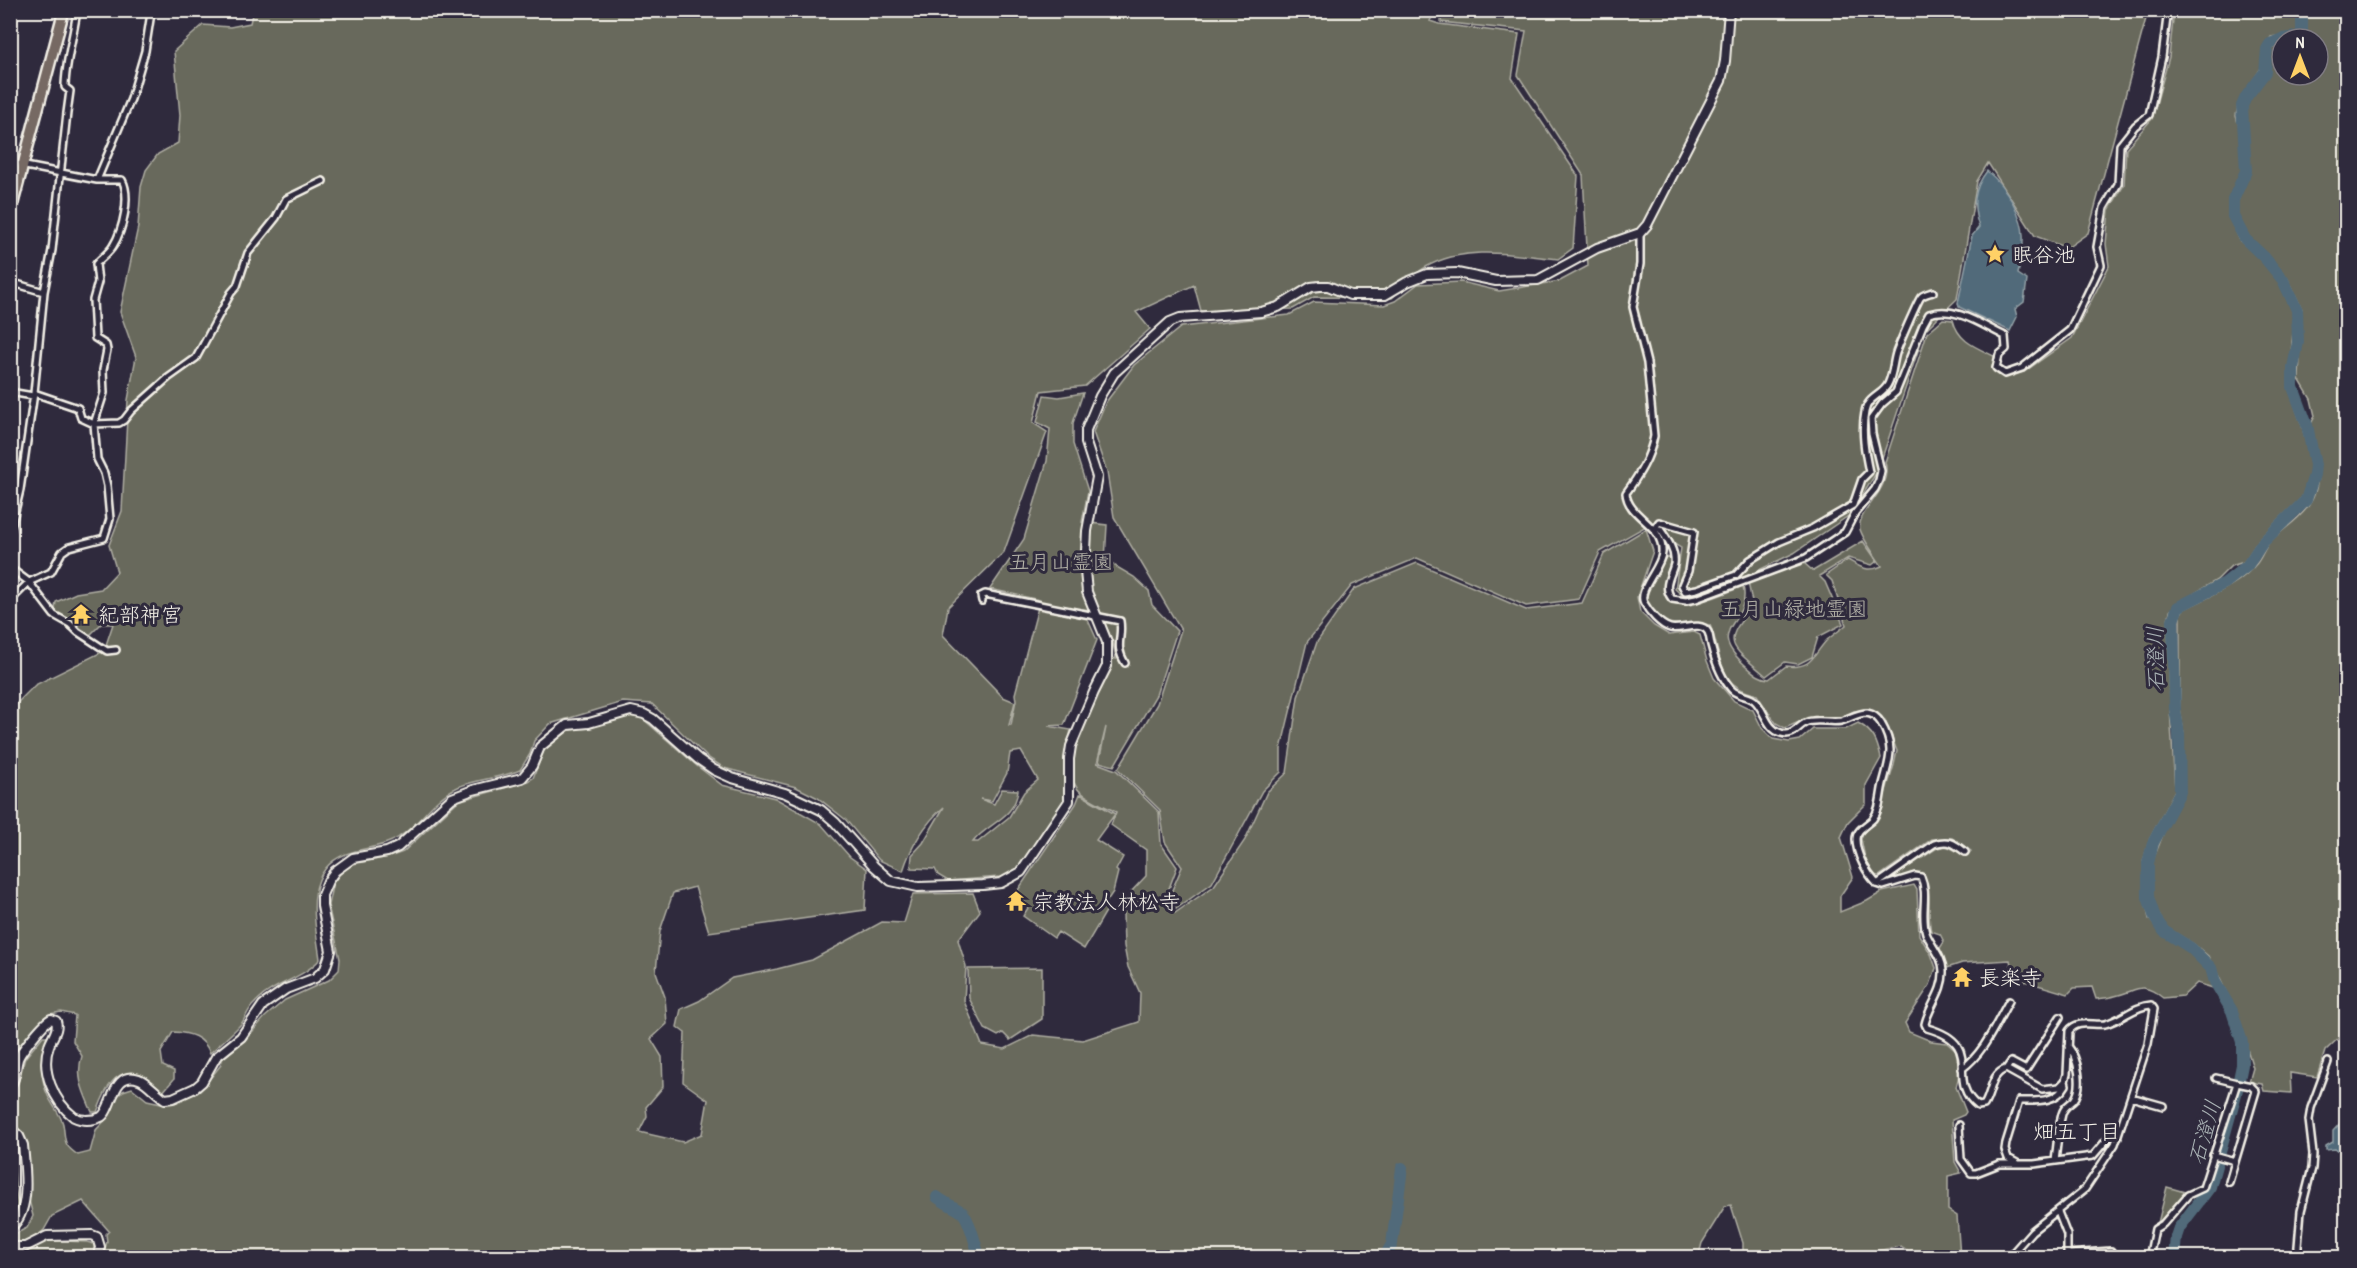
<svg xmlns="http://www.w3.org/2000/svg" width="2357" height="1268" viewBox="0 0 2357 1268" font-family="'Patrick Hand','Klee One',sans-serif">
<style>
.green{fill:#68695b;stroke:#aeada2;stroke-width:1.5;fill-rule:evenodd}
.water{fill:#516a7a;stroke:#92a0a6;stroke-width:1.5}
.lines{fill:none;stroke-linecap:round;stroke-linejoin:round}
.river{stroke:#516a7a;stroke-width:12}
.street-casing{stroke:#f4f1e8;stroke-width:10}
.secondary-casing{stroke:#f4f1e8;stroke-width:12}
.highway-casing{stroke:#f4f1e8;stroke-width:14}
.street{stroke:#2f2a3d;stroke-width:5}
.secondary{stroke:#2f2a3d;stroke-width:8}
.highway{stroke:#766964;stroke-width:9}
.labels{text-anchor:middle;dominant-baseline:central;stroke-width:6;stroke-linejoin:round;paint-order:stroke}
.poi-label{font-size:21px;fill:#f4f1e8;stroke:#2f2a3d;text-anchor:start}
.park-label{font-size:21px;fill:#b5b4a9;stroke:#2f2a3d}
.water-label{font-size:22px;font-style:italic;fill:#abb4b6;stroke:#2f2a3d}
.neighbourhood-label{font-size:22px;fill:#f4f1e8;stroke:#2f2a3d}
</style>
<rect width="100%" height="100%" fill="#2f2a3d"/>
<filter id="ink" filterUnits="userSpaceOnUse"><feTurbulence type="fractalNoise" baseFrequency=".0167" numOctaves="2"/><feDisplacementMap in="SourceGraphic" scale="12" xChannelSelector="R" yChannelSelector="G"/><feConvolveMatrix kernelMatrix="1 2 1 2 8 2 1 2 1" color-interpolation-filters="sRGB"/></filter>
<g filter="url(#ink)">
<path class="green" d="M253,10L1435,11L1430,21L1439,24L1519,34L1512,78L1578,176L1573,248L1558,259C1516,255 1466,244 1426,267C1414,273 1403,288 1392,298L1314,297L1293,309L1201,311L1194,285L1136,312L1150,329L1085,386L1041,391L1033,423L1047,432L1004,552L948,607L943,635L1003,697L1015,702L1009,725H1011L1016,700L1015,694L1040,600L990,589L1024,539L1047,461L1050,429L1037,422L1044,395L1059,397L1083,393L1073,423V444L1088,491L1082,522L1107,525L1105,560L1134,577L1149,591L1152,605L1177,631L1156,695L1114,766L1099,762L1106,727L1097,763L1116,770L1159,812L1161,844L1177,867L1165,899L1175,913L1214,886L1245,840L1267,792L1287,773L1298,697L1317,642L1354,589L1417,563L1526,610L1582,603L1604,554L1646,529L1653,551L1637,597L1640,612L1654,626L1669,635L1694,632L1700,635L1707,661L1714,678L1734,701L1753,710L1762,728L1773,739L1789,742L1800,740L1813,729H1846L1858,723C1874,732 1877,741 1881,758L1866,785V804L1848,822L1841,837L1853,877L1840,896V912L1867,901L1882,892L1914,885L1917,890L1919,935L1931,954L1936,968L1930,985L1905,1023L1909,1032L1931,1041L1947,1043L1958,1053L1960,1072L1956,1087L1966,1112L1964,1115L1952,1120L1955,1162L1961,1173L1948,1176V1210L1957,1216L1960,1257H1910L1908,1251L1901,1246L1849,1257H1743V1243L1731,1205L1725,1206L1702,1243L1698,1258L1690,1257L1686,1255L1683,1258H1460L1457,1253L1444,1258H102L107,1242L106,1234L109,1231L83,1201L52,1216L44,1230L38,1235L24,1242H11V1236L27,1228L33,1216L28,1196L27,1158L11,1125V1094L18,1083L25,1058L43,1036H47C44,1057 38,1075 48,1096C52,1105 61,1115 63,1124C66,1141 62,1144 78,1155L90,1152L96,1130L110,1115L114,1100L123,1091L132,1088L147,1100L161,1103L178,1101L200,1091L220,1066L223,1058L246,1039L265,1017L285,1000L329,980L339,970L340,959L328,905L333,882L343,871L353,864L389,857L403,852L458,801L526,782L533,778L545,748L570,730L590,727L629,716L642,718L697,766L722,785L775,798L821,824L850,857L867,869L865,910L709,932L695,887L673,893L660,931L656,972L665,997L667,1024L651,1039L662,1057L663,1087L646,1107L647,1116L639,1132L683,1142L702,1134L708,1100L683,1082L685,1033L677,1027L681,1009L699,1001L732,978L777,969L812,960L882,922L904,923L913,894L973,893L980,911L958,940L966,966L964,1001L982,1045L1005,1049L1033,1035L1083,1040L1139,1022L1140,993L1128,967L1124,946L1123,913L1131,892L1146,876V850L1111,825L1116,812C1105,806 1084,798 1077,788C1059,762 1100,685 1112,658L1116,659L1113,642L1099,611L1083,609L1097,640L1064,725L1048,726L1071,730L1064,759L1065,801L1020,867L1006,877L1000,879L999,877L948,881L938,875L935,869L911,868L912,855L923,843L944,807C925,823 910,848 903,871L879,860L846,820L818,798L796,787L724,768L707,757L652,704L623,702L550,724L534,741L530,754L520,770C501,778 478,779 458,787C433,798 421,823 399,837C383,848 364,847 346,854C302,871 315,922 320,959C302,980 272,983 254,1004C248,1009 246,1018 241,1024C232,1034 221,1043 210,1053C203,1036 190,1033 173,1032L161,1052L163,1066L174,1071V1079L162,1093C155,1088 147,1079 139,1075C114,1065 104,1094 97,1112H92C84,1093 75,1077 82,1056L73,1041L75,1015L61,1012L50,1014L12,1059L11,1079V709L35,685L104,651L113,624H101L86,639L68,629L54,615L56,602L76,593L101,589L117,572L109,545L122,511L128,400L136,357L120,312L138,227L141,187L146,170L158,154L178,143L180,115L174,51L203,25L230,27L250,23ZM1021,751L1038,780L1024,792L1009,817L978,842H973C987,823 1015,819 1018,790L1002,789L994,804L980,799L992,801L1007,773L1010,753Z
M1442,11H2148L2088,233L2067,248L2035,236L1988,163L1977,181L1957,299L1925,330L1878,470L1851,514L1794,553L1722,588L1685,598L1675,589L1681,548L1646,526L1600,552L1579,599L1526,606L1417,558L1352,585L1307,642L1281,749V772L1262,791L1212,883L1176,909L1169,897L1182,867L1165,842L1160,810L1118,769L1157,704L1181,630L1114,517L1107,472L1093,432L1106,402L1134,365L1181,327L1289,315L1314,302L1384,305L1395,301L1418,284L1461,282L1499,291L1560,281L1588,266L1583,175L1518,75L1526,31L1441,22Z
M2174,11H2298V30L2295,33L2271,37L2264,47L2261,68L2238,104L2236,116L2241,134L2242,169L2230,197L2229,216L2240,241L2261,259L2280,282L2291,301L2294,320L2288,386L2302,426L2311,465L2310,474L2302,497L2259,539L2244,562L2231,566L2217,580L2176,604L2170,611L2168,619L2170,709L2175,790L2149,840L2143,862L2144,897L2149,919L2161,933L2188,950L2207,968L2213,988L2197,983L2183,996L2163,998C2141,980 2138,991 2115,996C2109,998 2102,998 2096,999L2092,987L2074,988L2068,994L2014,978L2010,960L1962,963L1947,968L1940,948L1944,942L1940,934L1931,931C1926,913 1934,884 1920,873L1894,878V876L1937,848L1947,846L1966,856L1971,851L1952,838L1932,839L1879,876L1873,875L1865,858L1861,839L1863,833L1877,820L1894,765L1897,751L1885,720L1875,713L1854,711L1840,718L1806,719L1785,728L1776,723L1757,695C1715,685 1723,656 1710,625C1680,620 1660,636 1646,598L1647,591L1666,557L1671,558C1670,569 1661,583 1665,595C1673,618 1728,592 1743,586C1752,625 1702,627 1745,665C1753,672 1758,678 1769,679L1786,666C1813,669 1812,656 1827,640C1833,635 1840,630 1846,625L1832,581L1826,575L1848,560C1860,567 1868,573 1882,566C1876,557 1862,538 1860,529C1856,510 1893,491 1885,462L1927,333L1943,319L1953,320C1958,341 1975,347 1994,356V370L2004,377L2024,372L2072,338L2109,266L2106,244L2109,210L2124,185L2126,148L2152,119L2169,57Z
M2306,11H2346V1031L2325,1051L2317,1077L2290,1073L2291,1093L2264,1091L2262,1084L2249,1082L2253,1068L2236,1013L2216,970L2208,956L2194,944L2166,927L2157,911L2153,897L2152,863L2164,832L2184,792V734L2180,708V615L2183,610C2208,597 2239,586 2257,563C2262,557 2264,549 2269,543C2280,531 2296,522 2306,509C2326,485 2316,451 2311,424L2315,416L2311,399L2299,379L2302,309L2288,279L2249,238L2237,216L2238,201L2249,171L2245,109L2250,98L2269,73L2272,49L2282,44V75H2318V39H2301L2306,35Z
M1863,541L1877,561L1872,565L1848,558L1819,576L1825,582L1843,624L1818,637L1812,657L1798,664L1785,662L1766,676C1732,646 1719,645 1753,607L1748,582L1804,563L1813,571Z
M1080,794L1115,814L1096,840L1123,857L1116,870L1118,872L1113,892L1104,905L1108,908L1084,949L1058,932L1054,938L1023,916L1028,908L1018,890L1076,804Z
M1042,968V1019L1010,1040L1003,1033L998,1036L985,1029L969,998L968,969Z
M11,1142L13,1144L15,1188L19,1209L17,1219L11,1224Z
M2167,1187L2188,1193L2161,1224L2158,1223Z
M44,1240L87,1242L94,1244V1257L11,1258V1252L31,1250Z"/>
<path class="water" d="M1987,171C2006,186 2025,218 2023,241C2023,252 2020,264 2018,274L2027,280L2024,302L2015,309L2017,317L2010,331L1959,307L1958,303L1972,236L1979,227C1972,206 1973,189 1987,171Z
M2346,1117V1154L2335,1149L2326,1150V1146L2333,1142V1131Z"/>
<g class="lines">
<path class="river" d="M2283,39L2297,37L2302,33V10
M937,1197C945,1203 954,1207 962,1212C969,1218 977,1248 979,1258
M1384,1258L1392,1244L1402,1168
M2174,1258L2176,1237L2179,1228L2210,1187L2236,1094L2242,1065V1042L2232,1011L2215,982L2211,968L2191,948L2164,931L2155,918L2148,897V863L2153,843L2180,792L2179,734L2175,709L2173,620L2178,607L2225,583L2247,566L2263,542L2306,500L2314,475L2315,465L2307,425L2293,387V368L2298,342L2297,310L2283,280L2264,257L2245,239L2233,216V200L2246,171L2242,106L2246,97L2265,72L2267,49L2270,44L2282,39"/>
<g class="street-casing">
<path id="street" d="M10,163L97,180H122C131,196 123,230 113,246C109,253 101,258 96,264L98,282L93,300L95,338L106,345L107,350L103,370L104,393L94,424L97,459L104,473L107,486L110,519L104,538L69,547L62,552L51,572L29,582L10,568
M97,180L131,99L145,51L151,13L148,10
M1640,233V264L1633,307L1647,363L1654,436C1650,458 1639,475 1626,493C1628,518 1664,524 1662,553C1661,568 1637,590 1644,603C1649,612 1660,625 1670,628C1680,631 1701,620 1708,632C1710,636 1710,641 1711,645C1715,661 1721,678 1732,690C1739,697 1750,695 1756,702C1765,712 1767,729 1781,733C1793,737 1796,728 1805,723C1814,718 1830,723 1841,721C1849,719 1857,713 1867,713C1873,714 1878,718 1881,723C1896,748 1889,760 1883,784C1880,796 1881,808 1873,819C1867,825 1856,830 1856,839C1856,855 1867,873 1877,884L1883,886L1915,876L1921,877C1929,895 1920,914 1926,933C1931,946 1943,957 1943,971C1944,991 1929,1006 1925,1024L1927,1028C1988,1045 1943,1079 1978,1106L1984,1105C1992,1093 1990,1074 2006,1069L2042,1089L2059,1087L2065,1081L2067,1074L2069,1031C2078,1019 2093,1026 2105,1024C2122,1020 2134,1006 2151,1005L2154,1009L2148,1044L2115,1144L2085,1189L2032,1231L2008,1258
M10,282L44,292
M1933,292C1929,293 1924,294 1921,297C1918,300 1898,347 1896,353C1893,363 1893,374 1888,384C1883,395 1867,397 1865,412C1861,432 1865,453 1869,472L1862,479L1853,505L1813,528L1779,542L1750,560L1736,575L1697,589L1685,591L1682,585L1688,571L1694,532L1659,522L1654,529H1660C1667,539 1676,551 1674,564C1671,577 1662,586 1672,599L1686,601L1696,599L1806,558L1845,532L1855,513L1875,489L1879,480L1881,471L1872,434L1871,419L1882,404L1896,392L1923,325L1929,314C1955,305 1982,325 2005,336L2006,349L1999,355L1996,368L2005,374L2022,368L2070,330L2101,265L2097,247L2104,208L2118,184L2120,145L2135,126L2149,115L2162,57L2168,10
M10,392L33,396
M34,393L78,408L81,418L94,424L119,423L124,420L131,411L168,378L196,358L231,293L237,286L248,253L276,218L286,199L323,181
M10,532L20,490L34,393L44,292L52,250L67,113L70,91L65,87C65,63 74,35 77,10
M10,601L29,582L54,615L70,624L78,632L107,651L116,650
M982,601L981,596L985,594L1120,621C1123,638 1114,645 1125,663
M1877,884L1934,844C1948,839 1954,843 1965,852
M1962,1069C1985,1052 1995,1025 2009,1001
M2006,1069L2011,1062L2026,1070L2060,1017
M2216,1078L2237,1083
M2131,1097L2163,1106
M1959,1125L1961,1159L1971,1173H1976L1999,1164H2034L2093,1156L2110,1136L2118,1137
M2213,1155L2235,1161
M2055,1161C2057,1146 2058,1129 2062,1114C2064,1106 2069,1105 2074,1100C2084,1087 2078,1058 2068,1046
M2017,1163L2008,1158L2005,1150L2006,1143L2019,1101C2038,1101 2056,1103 2066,1085L2065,1081
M2058,1212L2067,1235V1258
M2068,1254L2111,1251
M1857,1257V1258
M2149,1258L2155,1229L2163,1224L2188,1195L2203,1188L2237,1083L2251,1086L2256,1091L2229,1182
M2297,1258L2301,1211L2312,1168L2313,1154L2309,1120L2311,1108L2328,1062"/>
</g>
<g class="secondary-casing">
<path id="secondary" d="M10,1086C17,1077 15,1069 18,1059C20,1052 45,1021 51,1019L56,1021C59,1030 52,1037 49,1046C40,1070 54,1102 74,1117C78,1119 82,1120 87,1120C91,1120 97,1119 101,1117C113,1110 112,1069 139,1079C146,1081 157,1094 165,1099L173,1098L195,1088L202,1082L216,1057L241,1037L263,1005L286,989L315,978L325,969L331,951L322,906V895L328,881L335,871L353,858L387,852L398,847L452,798L473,790L522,778L532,766L540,747L567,725L589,723L631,711L644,714L653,719L698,759L714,770L732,778L785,793L821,810L835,822L874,866L891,881L918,887L983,885L1001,883L1021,872L1069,801V759L1071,746L1094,692L1107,666V642L1087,592L1085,571L1087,531L1097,477L1086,443V430L1100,396L1114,373L1170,322L1180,318L1261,312L1278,307L1311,287L1320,286H1328L1350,295H1385L1407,282L1427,274L1457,273L1496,281L1538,280L1597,248L1640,233L1647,225L1721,81L1725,61L1729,10
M10,1128L19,1136L23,1145C25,1169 32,1212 10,1228
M10,1247H25L47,1236L92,1235L97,1237L100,1247L98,1258"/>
</g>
<g class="highway-casing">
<path id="highway" d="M10,214L64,10"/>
</g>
<use href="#street" class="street"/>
<use href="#secondary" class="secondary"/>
<use href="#highway" class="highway"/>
</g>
</g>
<defs>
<g id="sight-bare" transform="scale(1.62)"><path d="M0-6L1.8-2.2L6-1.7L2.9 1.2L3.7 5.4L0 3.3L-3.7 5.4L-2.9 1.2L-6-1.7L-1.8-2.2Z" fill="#ffd166" stroke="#2f2a3d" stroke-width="2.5" paint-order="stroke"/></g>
<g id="temple-bare" transform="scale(1.62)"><path d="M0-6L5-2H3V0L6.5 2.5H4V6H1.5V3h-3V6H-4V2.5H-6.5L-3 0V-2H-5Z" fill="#ffd166" stroke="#2f2a3d" stroke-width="2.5" paint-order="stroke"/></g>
</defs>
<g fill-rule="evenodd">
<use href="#sight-bare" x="1995" y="254"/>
<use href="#temple-bare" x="81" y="614"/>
<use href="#temple-bare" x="1016" y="901"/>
<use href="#temple-bare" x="1962" y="977"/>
</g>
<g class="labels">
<g class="poi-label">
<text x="2012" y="254">眠谷池</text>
<text x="98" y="614">紀部神宮</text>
<text x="1033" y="901">宗教法人林松寺</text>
<text x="1979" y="977">長楽寺</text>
</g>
<g class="park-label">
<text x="1061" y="561">五月山霊園</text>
<text x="1794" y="608">五月山緑地霊園</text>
</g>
<g class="water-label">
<text transform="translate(2155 659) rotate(-91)">石澄川</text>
<text transform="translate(2204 1132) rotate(-74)">石澄川</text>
</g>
<g class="neighbourhood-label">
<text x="2077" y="1131">畑五丁目</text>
</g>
</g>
<rect width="2357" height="1268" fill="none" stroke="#2f2a3d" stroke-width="36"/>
<rect x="18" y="18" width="2321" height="1232" fill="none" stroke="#f4f1e8" stroke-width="2" filter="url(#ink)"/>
<g transform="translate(2300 57)"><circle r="28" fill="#2f2a3d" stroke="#7e7a81" stroke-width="1.5"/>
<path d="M0-4.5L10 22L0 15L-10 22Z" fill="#ffd166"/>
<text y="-9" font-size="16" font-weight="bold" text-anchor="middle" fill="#f4f1e8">N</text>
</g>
</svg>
